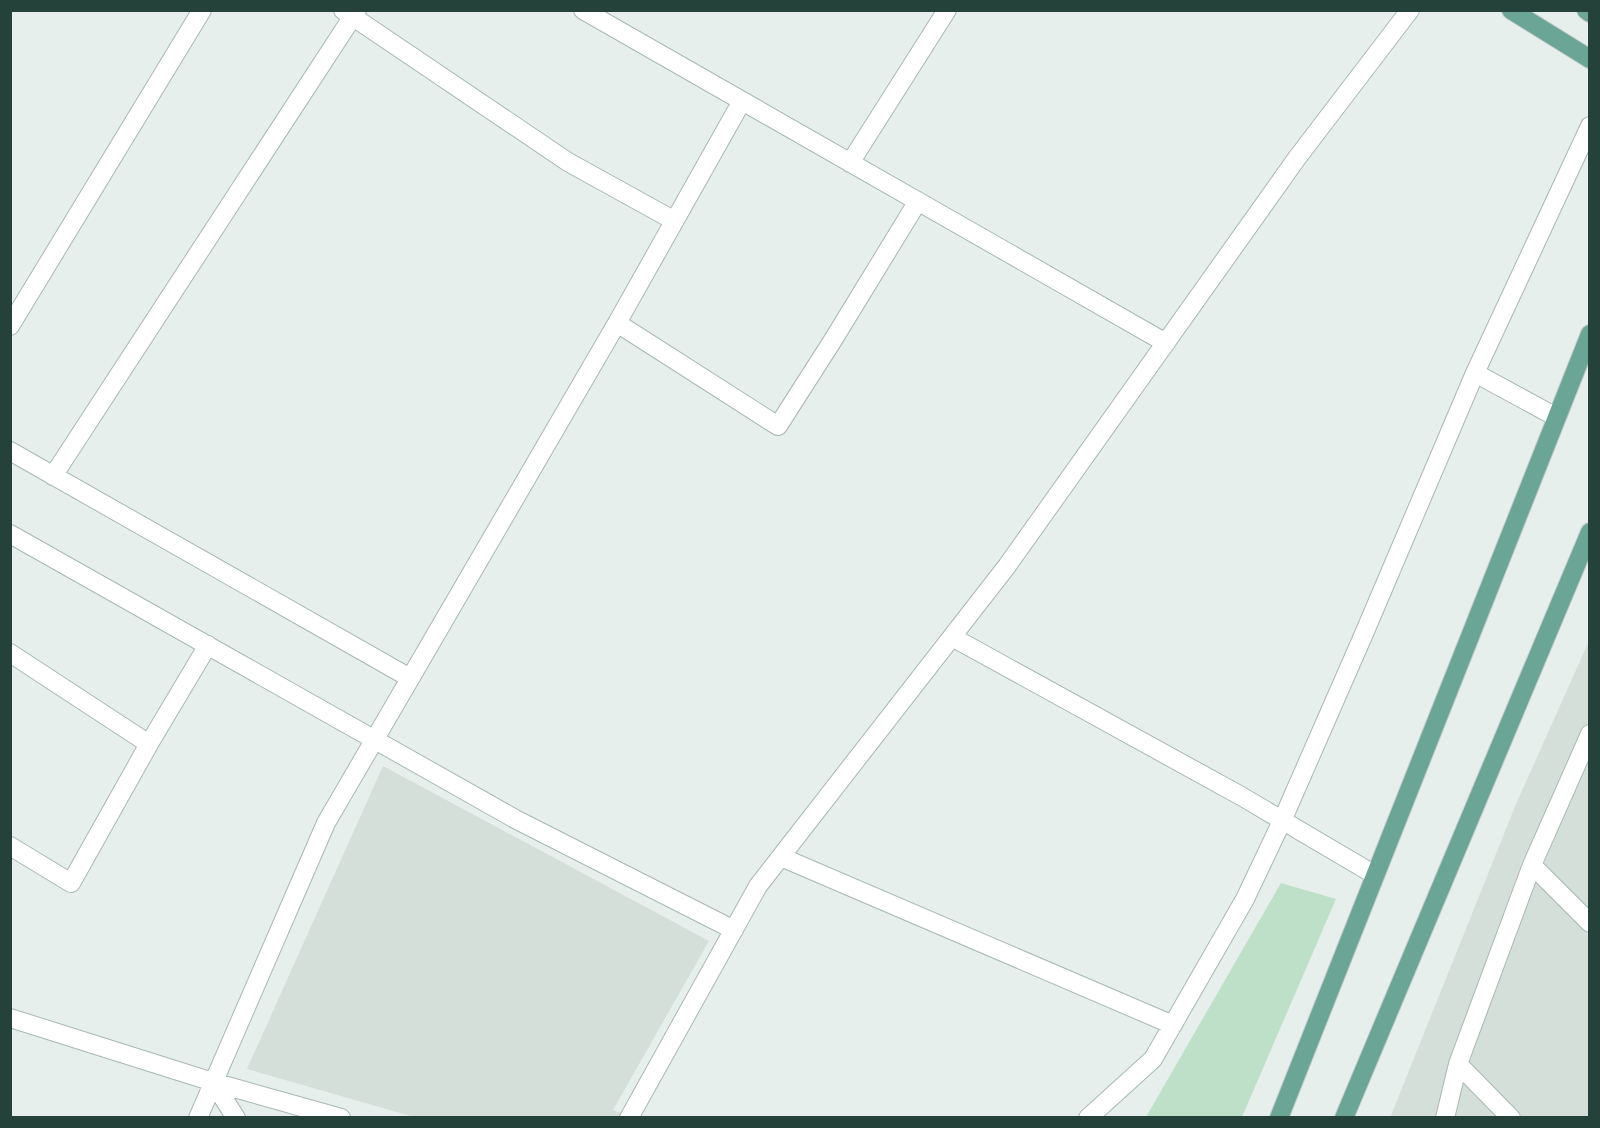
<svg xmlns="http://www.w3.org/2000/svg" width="1600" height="1128" viewBox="0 0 1600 1128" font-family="'Fira Sans',sans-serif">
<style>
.built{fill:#d4dfda}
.green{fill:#bfe0c8}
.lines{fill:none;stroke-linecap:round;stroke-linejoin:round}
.minor-casing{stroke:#a8b8b2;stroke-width:20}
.major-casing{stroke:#c2cac8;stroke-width:20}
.minor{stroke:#fff;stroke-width:18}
.major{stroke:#6aa596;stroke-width:18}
</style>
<rect width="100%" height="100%" fill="#e6efeb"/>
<path class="built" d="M1589,641V1117L1390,1118L1516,804Z
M383,766L709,941L613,1110L630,1117H414L247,1069Z"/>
<path class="green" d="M1281,883L1336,899L1242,1117H1146Z"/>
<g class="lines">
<g class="minor-casing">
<path id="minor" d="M343,10L568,162L673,220
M583,10L1166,343
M850,163L947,10
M617,323L778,426L833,340L918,201
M10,326L202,10
M1475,373L1556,417
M10,451L410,678
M53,476L357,10
M10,534L517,820L734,930
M952,637L1241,796L1375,875
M10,653L149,744L208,645
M10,846L71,883L149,744
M781,857L1173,1025
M1532,865L1590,923
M10,1018L213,1082L341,1118
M213,1082L236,1118
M198,1118L326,823L617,323L742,101
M629,1118L758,886L1007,566L1297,158L1410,10
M1088,1118L1153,1059L1245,899L1282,821L1363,636L1475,373L1590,126
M1445,1118L1458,1064
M1511,1118L1458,1064L1532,865L1590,734"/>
</g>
<g class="major-casing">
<path id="major" d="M1511,10L1590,59
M1586,10L1590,13
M1279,1118L1590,334
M1344,1118L1590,532"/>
</g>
<use href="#minor" class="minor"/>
<use href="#major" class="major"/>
</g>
<rect width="1600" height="1128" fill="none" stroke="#24423a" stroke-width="24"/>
</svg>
